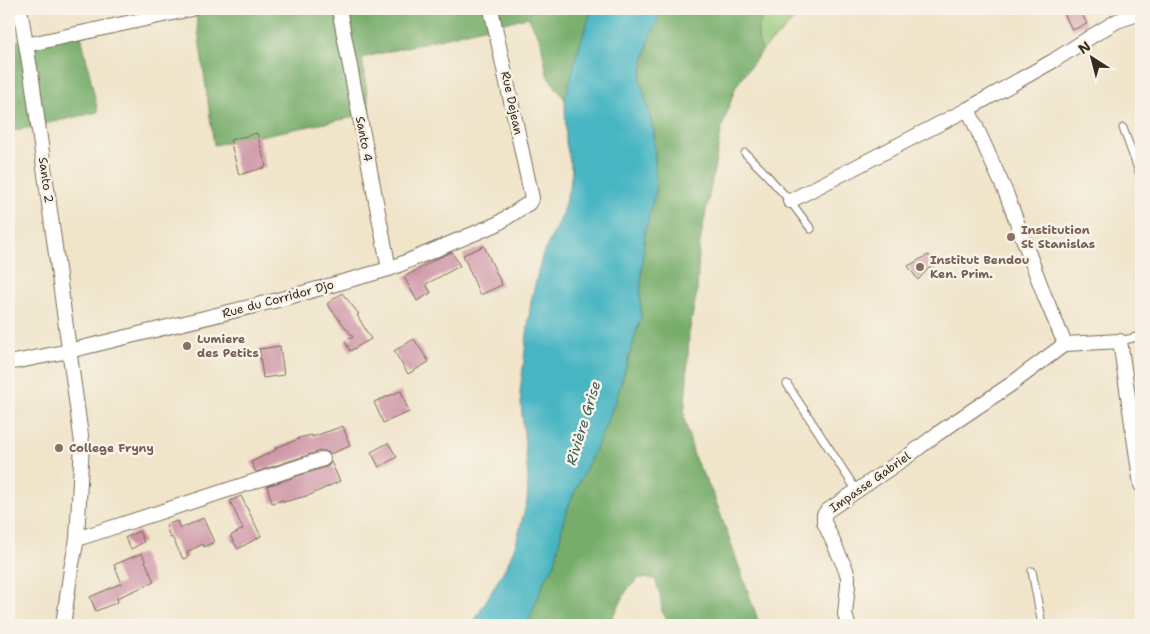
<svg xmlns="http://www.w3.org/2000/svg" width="1150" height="634" viewBox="0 0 1150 634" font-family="'Shantell Sans',sans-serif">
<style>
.green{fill:#94c97a;stroke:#687a4c}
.forest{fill:#77ad6a;stroke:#596c44}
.water{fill:#47b5c2;stroke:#417070}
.building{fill:#ce94a6}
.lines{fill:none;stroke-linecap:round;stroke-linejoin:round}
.service-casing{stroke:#7a6b5a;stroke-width:9}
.minor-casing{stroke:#7a6b5a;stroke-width:16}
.service{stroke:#fff;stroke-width:7}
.minor{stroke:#fff;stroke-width:14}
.education-dot{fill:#8d6e63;stroke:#f7f3e8;stroke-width:2}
.labels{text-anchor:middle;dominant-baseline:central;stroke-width:5;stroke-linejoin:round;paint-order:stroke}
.street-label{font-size:12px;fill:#3b2a1e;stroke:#f7f3e8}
.education-label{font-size:12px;font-weight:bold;fill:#785e54;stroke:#f7f3e8;text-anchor:start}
.water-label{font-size:14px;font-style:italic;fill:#3f5b57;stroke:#f7f3e8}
</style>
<rect width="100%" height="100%" fill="#f7f3e8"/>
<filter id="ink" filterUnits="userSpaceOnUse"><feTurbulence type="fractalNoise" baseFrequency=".02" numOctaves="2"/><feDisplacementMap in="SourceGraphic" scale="10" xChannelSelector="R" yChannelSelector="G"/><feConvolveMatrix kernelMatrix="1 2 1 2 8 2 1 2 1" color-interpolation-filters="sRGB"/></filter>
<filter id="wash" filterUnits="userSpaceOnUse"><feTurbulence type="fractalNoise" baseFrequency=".0096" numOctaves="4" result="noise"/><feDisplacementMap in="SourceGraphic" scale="20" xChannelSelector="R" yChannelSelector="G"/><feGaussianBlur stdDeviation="1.12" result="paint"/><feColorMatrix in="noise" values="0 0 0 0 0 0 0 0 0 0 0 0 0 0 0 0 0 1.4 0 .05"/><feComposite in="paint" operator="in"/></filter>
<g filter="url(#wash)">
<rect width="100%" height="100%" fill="#f0e4c9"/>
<path class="green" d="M771,9H805L762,51C755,33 756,23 771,9Z"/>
<path class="forest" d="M195,9H592L577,53L565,100L547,75L541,41L528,17L362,58L370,114L214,145Z
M664,9H771C756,24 755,33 762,51L736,86L722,127L699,248L697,291L689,333L687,378L684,418L695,459L714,496L758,620L756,625H670L662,611L660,595L655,579L639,578L627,590L609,625H527L544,581L555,564L563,522L570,502L598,443L615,402L641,318L640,297L643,252L645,230L656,190L654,133L640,79L650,36Z
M79,26L98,112L9,132V43Z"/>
<path class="water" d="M592,9H664L650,36L640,79L654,133L656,190L645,230L643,252L640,297L641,317L615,402L598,443L570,502L563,522L555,564L544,581L527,625H472L508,563L516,543L527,501L528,479L520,392L531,301L542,256L561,217L570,185L572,171L566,143L565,100L577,53Z"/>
<g id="blocks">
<path class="building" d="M1062,9H1079L1087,24L1072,30Z
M257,133L266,167L239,175L230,140Z
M484,246L502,285L480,295L463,255Z
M452,252L460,266L426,284L431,293L417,301L404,277L436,259Z
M928,255L937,264L929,268L918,280L908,266Z
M342,293L359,314L357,315L371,339L350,351L345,341L353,337L327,304Z
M414,339L429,362L408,374L394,351Z
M280,346L284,375L263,378L259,349Z
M401,391L409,412L383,423L374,402Z
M343,426L350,446L330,454L325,451H320L256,472L251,462L276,450L275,448L299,439L298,438L312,435V437Z
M388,443L397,457L379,467L371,452Z
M331,462L340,481L310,495L284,502L283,500L272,503L267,486L326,467L329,465Z
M241,496L261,536L238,549L230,536L243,529L230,501Z
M203,518L214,542L204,547L203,544L187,552L188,557L183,559L172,537L170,538L166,525L177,521L180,529Z
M139,531L144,542L131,549L125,538Z
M142,553L154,582L117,598L118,602L96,611L90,597L122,583L114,565Z"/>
</g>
</g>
<g filter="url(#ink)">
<use href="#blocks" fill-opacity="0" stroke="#7a6b5a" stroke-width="1"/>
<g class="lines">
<g class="service-casing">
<path id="service" d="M1123,128L1141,177
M745,153L764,172L790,201L811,229
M1120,341L1141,336
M787,384L857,491
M1032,571L1042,625"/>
</g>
<g class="minor-casing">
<path id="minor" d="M20,9L32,80L82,443L77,539L71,569L63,625
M339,9L389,269
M26,45L191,9
M968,109L1006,193L1045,297L1065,344
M790,201L968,109L1053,61L1092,36L1117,21L1141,13
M9,363L69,351L278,300L389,269L497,224L529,203L532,198L491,9
M77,539L323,459
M848,625L845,614L848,585V577L846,570L824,522V515L827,511L908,456L937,434L1010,385L1065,344L1120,341L1141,485"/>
</g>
<use href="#service" class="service"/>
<use href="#minor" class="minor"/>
</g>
</g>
<g class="education-dot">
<circle cx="1011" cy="237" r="5"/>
<circle cx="920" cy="267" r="5"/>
<circle cx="187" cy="346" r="5"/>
<circle cx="59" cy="448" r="5"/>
</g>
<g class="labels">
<g class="street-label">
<text transform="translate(512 103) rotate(78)">Rue Dejean</text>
<text transform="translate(364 139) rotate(79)">Santo 4</text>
<text transform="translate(46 180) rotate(82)">Santo 2</text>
<text transform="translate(278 299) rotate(-15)">Rue du Corridor Djo</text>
<text transform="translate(870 482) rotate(-35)">Impasse Gabriel</text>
</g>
<g class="education-label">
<text x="1021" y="230">Institution<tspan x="1021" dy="14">St Stanislas</tspan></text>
<text x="930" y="260">Institut Bendou<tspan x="930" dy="14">Ken. Prim.</tspan></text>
<text x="197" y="339">Lumiere<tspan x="197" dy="14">des Petits</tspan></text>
<text x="69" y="448">College Fryny</text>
</g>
<g class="water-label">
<text transform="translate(583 423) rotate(-73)">Rivière Grise</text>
</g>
</g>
<rect width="1150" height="634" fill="none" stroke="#f7f3e8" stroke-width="30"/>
<g transform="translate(1092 58) rotate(324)" stroke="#f7f3e8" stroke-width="4" paint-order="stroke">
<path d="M0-4L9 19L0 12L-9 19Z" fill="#3b2a1e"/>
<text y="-8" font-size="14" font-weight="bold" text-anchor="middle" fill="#3b2a1e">N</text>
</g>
</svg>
